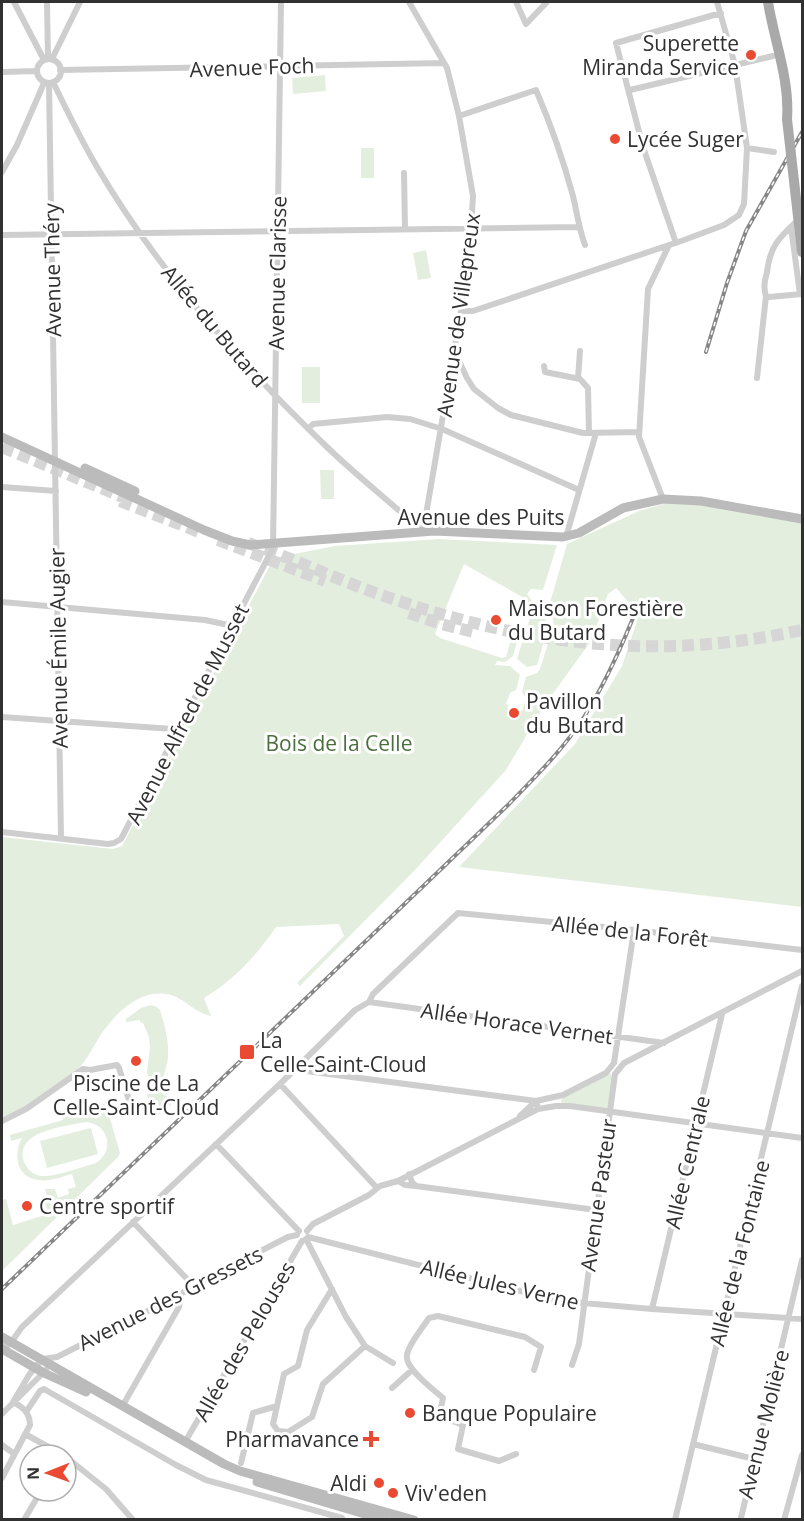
<svg xmlns="http://www.w3.org/2000/svg" width="804" height="1521" viewBox="0 0 804 1521" font-family="'Open Sans',sans-serif">
<style>
.green{fill:#e4eedf;fill-rule:evenodd}
.lines{fill:none;stroke-linecap:round;stroke-linejoin:round}
.highway-tunnel{stroke:#d6d6d6;stroke-width:12;stroke-dasharray:12 6;stroke-linecap:butt}
.street{stroke:#cecece;stroke-width:6}
.secondary{stroke:#bbb;stroke-width:9}
.primary{stroke:#a9a9a9;stroke-width:10}
.rail-casing{stroke:#868686;stroke-width:4}
.rail{stroke:#fff;stroke-width:1.5;stroke-dasharray:4.5;stroke-linecap:butt}
.primary-bridge{stroke:#a9a9a9;stroke-width:10}
.poi-dot{fill:#ea4932;stroke:#fff;stroke-width:2}
.labels{text-anchor:middle;dominant-baseline:central;stroke-width:6;stroke-linejoin:round;paint-order:stroke}
.poi-label{font-size:21px;fill:#313131;stroke:#fff;text-anchor:start}
.street-label{font-size:21px;fill:#313131;stroke:#fff}
.park-label{font-size:21px;fill:#4a6f3d;stroke:#fff}
</style>
<rect width="100%" height="100%" fill="#fff"/>
<path class="green" d="M325,75L326,91L293,94L292,78Z
M361,148H374V178H361Z
M426,250L431,278L418,280L413,253Z
M302,367H320V403H302Z
M320,470H334V499H321Z
M667,503L707,505L802,523V907L459,867L575,744L622,666L641,609L631,605L616,588L608,594L591,641L544,706L506,770L415,870L300,986L297,983L344,936L339,924L276,927C255,957 235,979 204,998L211,1016C194,1013 183,996 166,994C139,990 116,1013 102,1033C93,1046 88,1060 76,1071C55,1091 28,1107 2,1117V837L113,849L122,846L274,558L335,546L439,539L557,545L543,590L531,589L527,594L535,605L527,610L521,608L524,598L464,564L435,634L440,638L502,658L506,657L511,639L517,642L513,656L505,662L497,661L495,665L510,666L520,675L516,690L510,693L506,704L508,705L507,716L514,720L523,709L526,698L522,692L526,677L537,673L540,669L554,624L549,606L567,544L639,511Z
M537,616L543,617L549,624L537,665L527,667L517,659L530,618Z
M151,1005L157,1007L160,1010C165,1026 169,1040 168,1057C167,1070 159,1083 163,1094L175,1101L155,1118L151,1113L147,1094L152,1092L147,1072L150,1047L149,1037L143,1023L140,1022V1020L126,1022V1019L141,1008Z
M606,1073L611,1074L613,1080L609,1112L562,1105L561,1101L563,1095Z
M104,1104L106,1105L120,1153L118,1157L2,1271V1200L6,1199L13,1225L48,1214L44,1198L47,1196L45,1189H55L58,1198L69,1194L68,1189L76,1187L72,1174C61,1177 49,1182 38,1180C16,1177 13,1154 22,1138L11,1141L10,1135L63,1120L62,1115ZM86,1122C109,1124 115,1151 96,1163C81,1167 56,1177 41,1176C33,1175 27,1169 24,1162C13,1131 66,1126 86,1122Z
M91,1128L98,1154L47,1168L40,1141Z"/>
<g class="lines">
<path class="highway-tunnel" d="M2,447L130,500
M120,501L202,533
M218,540L325,581
M248,543C298,560 346,584 396,600C533,646 660,661 802,630
M409,613L441,624L478,633"/>
<path class="street" d="M14,2L44,60
M47,2L48,59
M516,2L526,24L547,2
M37 71a12 12 0 1 1 24 0a12 12 0 1 1-24 0Z
M52,59L80,2
M60,70L444,63
M2,72L36,71
M53,82C67,111 81,140 97,167C159,272 240,364 328,448C358,477 392,503 423,532L469,264L473,196L459,116L447,68L409,2
M49,83L61,838
M630,90L773,56
M459,116L536,90C551,125 563,159 573,196C577,213 579,229 585,245
M747,148L774,152
M2,172L17,145L44,83
M404,173L405,229
M799,219C780,237 770,245 767,272C765,280 763,287 766,296L769,297L802,294
M791,227L800,294
M2,235L578,227
M676,243L643,147L616,43L721,13
M462,311H473L684,240L724,225L739,215L744,204L747,148L735,65L717,2
M455,357L459,361L467,378L474,389L498,408L511,415L583,433L639,432
M544,366L545,372L580,379L588,388L589,433
M578,378L580,351
M757,378L766,296
M308,429L313,424L387,417L410,419L442,429L579,490
M2,487L56,491
M663,499L639,437L648,289L669,245
M566,537L596,433
M2,602L205,620L233,626
M2,717L173,729L178,731
M2,832L108,844L114,843L121,839L273,548L281,2
M369,1002L664,1043
M298,1065L306,1071L536,1101L538,1109
M280,1084L377,1188
M520,1116L536,1101L563,1095L606,1073L614,1063L634,930
M2,1121L26,1109L83,1069L90,1070L117,1065L119,1068L129,1100
M216,1144L299,1231
M398,1181L405,1185L416,1186L412,1182L409,1174
M416,1186L596,1210
M133,1222L188,1280L192,1286
M307,1231L313,1224L369,1195L380,1186L398,1181L538,1109L556,1106H570L802,1138
M308,1237L560,1301L652,1309L802,1319
M306,1239L346,1317L365,1346L323,1384L312,1417L288,1432L278,1431L273,1424L284,1374L298,1366L307,1330L332,1289
M652,1309L722,1014
M2,1344L7,1346L10,1344L22,1327L280,1084L355,1010L369,1002L373,994L458,913L634,930L802,950
M365,1346L393,1363
M572,1365L579,1344L615,1074L624,1063L802,971
M392,1388L412,1370
M13,1402L29,1375L42,1359L57,1357L181,1294L192,1286L288,1237L297,1235
M123,1405L179,1307L181,1294
M26,1412L40,1391L44,1389L176,1465L206,1480L342,1518
M2,1414L46,1370
M25,1434L63,1455
M185,1442L302,1241
M693,1444L754,1459
M2,1445L13,1453
M516,1454L499,1461L458,1449L463,1425L439,1416L443,1398C434,1390 404,1368 407,1355C408,1345 423,1327 429,1318L438,1316L525,1337L541,1347L534,1370
M66,1457L106,1489L133,1520
M241,1463L253,1413L277,1406
M2,1478L30,1425C30,1413 23,1407 13,1402
M741,1518L802,1260
M24,1520L41,1491
M675,1520L802,986
M784,1520L802,1455"/>
<path class="secondary" d="M2,437L204,530L232,541L250,545L434,531L563,537L579,533L623,508L663,499L701,501L802,519
M85,468L135,491
M2,1337L224,1464L240,1471L414,1520
M2,1349L44,1373L86,1392
M257,1482L385,1520"/>
<path class="primary" d="M768,2C774,40 790,80 787,119"/>
<g class="rail-casing">
<path id="rail" d="M706,352L727,283L746,231L802,132
M2,1289L508,805C535,777 563,750 584,717C606,682 622,646 637,608"/>
</g>
<use href="#rail" class="rail"/>
<path class="primary-bridge" d="M787,119L802,252"/>
</g>
<g class="poi-dot">
<circle cx="751" cy="55" r="6"/>
<circle cx="615" cy="139" r="6"/>
<circle cx="496" cy="620" r="6"/>
<circle cx="514" cy="713" r="6"/>
<rect x="239" y="1044" width="16" height="16" rx="3"/>
<circle cx="136" cy="1061" r="6"/>
<circle cx="27" cy="1206" r="6"/>
<circle cx="410" cy="1413" r="6"/>
<path d="M368 1430h6v6h6v6h-6v6h-6v-6h-6v-6h6z"/>
<circle cx="379" cy="1483" r="6"/>
<circle cx="393" cy="1493" r="6"/>
</g>
<g class="labels">
<g class="poi-label">
<text x="739" y="43" text-anchor="end">Superette<tspan x="739" dy="24">Miranda Service</tspan></text>
<text x="627" y="139">Lycée Suger</text>
<text x="508" y="608">Maison Forestière<tspan x="508" dy="24">du Butard</tspan></text>
<text x="526" y="701">Pavillon<tspan x="526" dy="24">du Butard</tspan></text>
<text x="260" y="1040">La<tspan x="260" dy="24">Celle-Saint-Cloud</tspan></text>
<text x="136" y="1083" text-anchor="middle">Piscine de La<tspan x="136" dy="24">Celle-Saint-Cloud</tspan></text>
<text x="39" y="1206">Centre sportif</text>
<text x="422" y="1413">Banque Populaire</text>
<text x="359" y="1439" text-anchor="end">Pharmavance</text>
<text x="367" y="1483" text-anchor="end">Aldi</text>
<text x="405" y="1493">Viv'eden</text>
</g>
<g class="street-label">
<text transform="translate(252 67) rotate(-2)">Avenue Foch</text>
<text transform="translate(52 270) rotate(-91)">Avenue Théry</text>
<text transform="translate(277 273) rotate(-89)">Avenue Clarisse</text>
<text transform="translate(458 315) rotate(-82)">Avenue de Villepreux</text>
<text transform="translate(215 326) rotate(50)">Allée du Butard</text>
<text x="481" y="517">Avenue des Puits</text>
<text transform="translate(58 648) rotate(-91)">Avenue Émile Augier</text>
<text transform="translate(187 714) rotate(-63)">Avenue Alfred de Musset</text>
<text transform="translate(630 931) rotate(6)">Allée de la Forêt</text>
<text transform="translate(517 1023) rotate(8)">Allée Horace Vernet</text>
<text transform="translate(687 1162) rotate(-77)">Allée Centrale</text>
<text transform="translate(598 1195) rotate(-82)">Avenue Pasteur</text>
<text transform="translate(739 1253) rotate(-76)">Allée de la Fontaine</text>
<text transform="translate(500 1284) rotate(13)">Allée Jules Verne</text>
<text transform="translate(170 1298) rotate(-27)">Avenue des Gressets</text>
<text transform="translate(244 1341) rotate(-60)">Allée des Pelouses</text>
<text transform="translate(763 1424) rotate(-76)">Avenue Molière</text>
</g>
<g class="park-label">
<text x="339" y="743">Bois de la Celle</text>
</g>
</g>
<rect width="804" height="1521" fill="none" stroke="#313131" stroke-width="6"/>
<g transform="translate(48 1473) rotate(269)"><circle r="28" fill="#ffffff" stroke="#adadad" stroke-width="1.5"/>
<path d="M0-4.5L10 22L0 15L-10 22Z" fill="#ea4932"/>
<text y="-9" font-size="16" font-weight="bold" text-anchor="middle" fill="#313131">N</text>
</g>
</svg>
